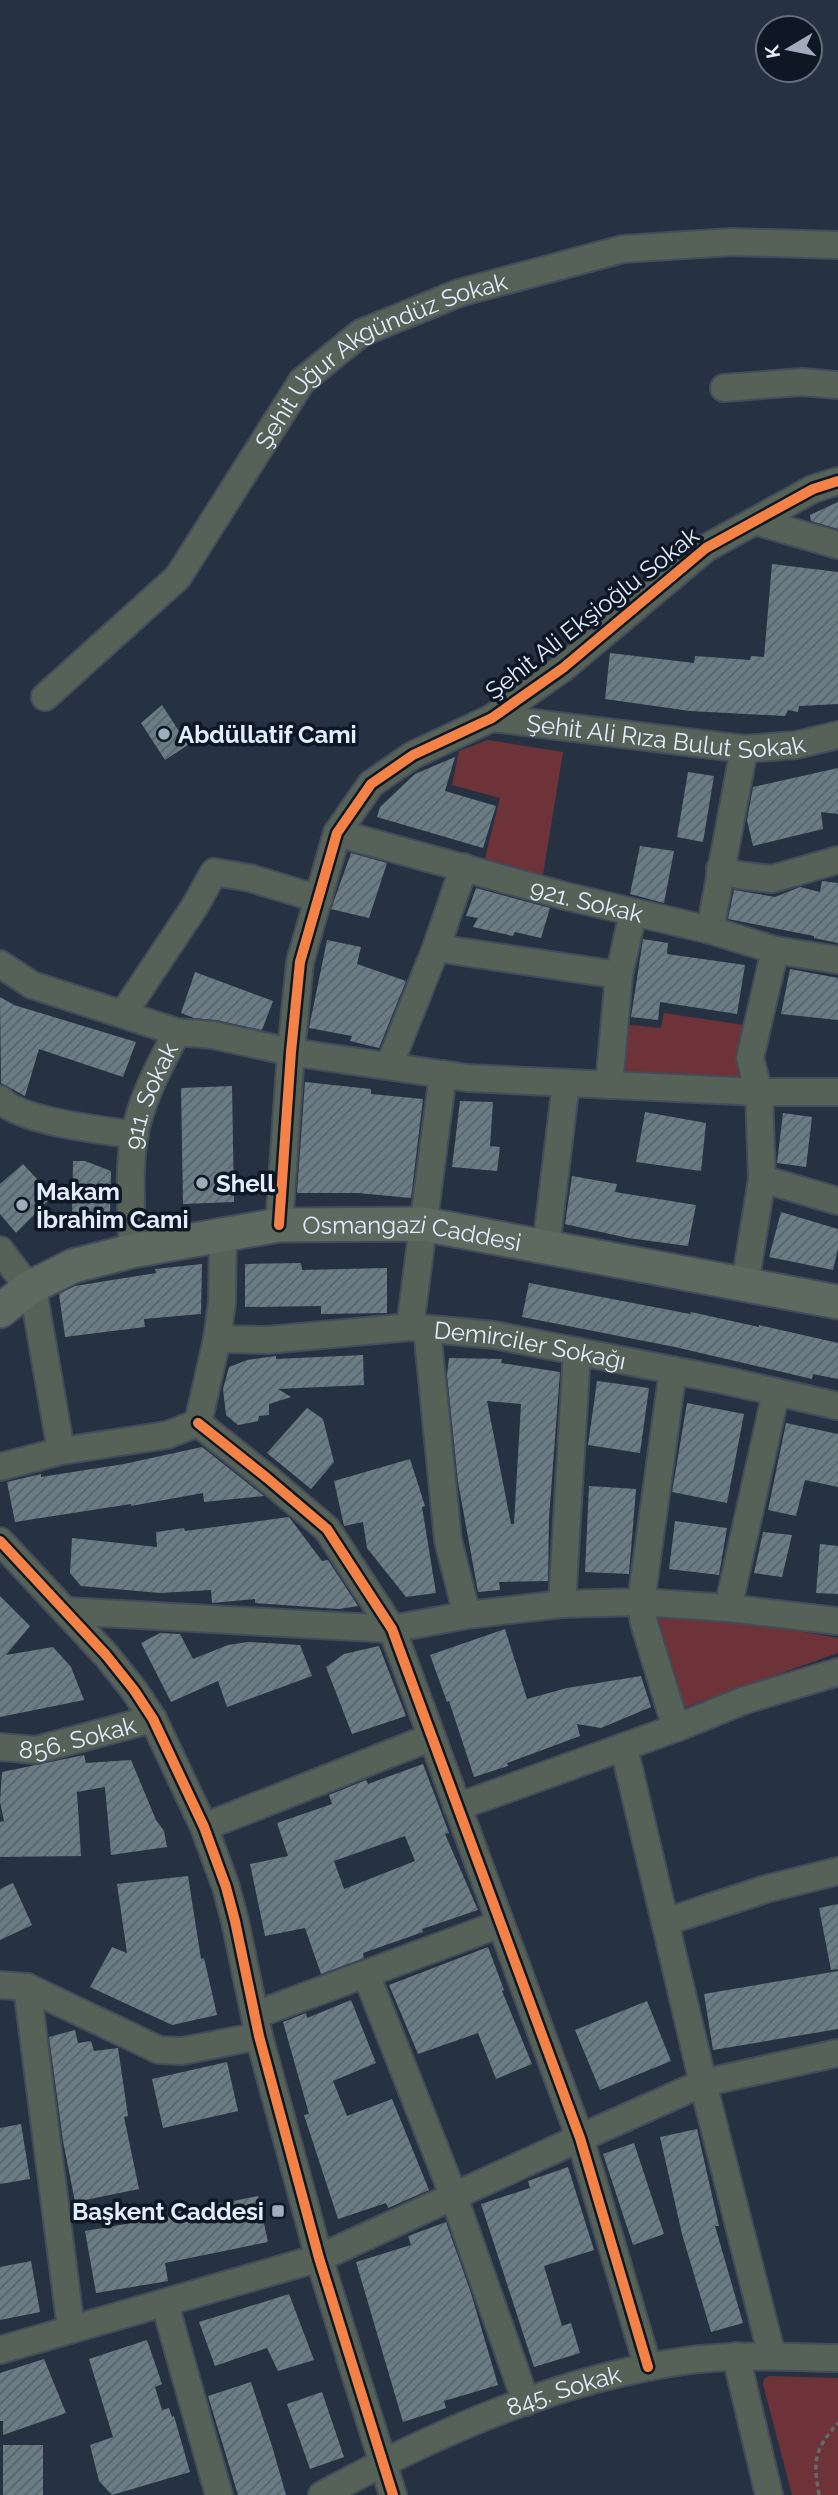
<svg xmlns="http://www.w3.org/2000/svg" width="838" height="2495" viewBox="0 0 838 2495" font-family="Raleway,sans-serif">
<style>
.green{fill:#6e3339}
.building{fill:url(#building-hatch);fill-rule:evenodd}
.lines{fill:none;stroke-linecap:round;stroke-linejoin:round}
.minor-casing{stroke:#434c5a;stroke-width:30}
.major-casing{stroke:#434c5a;stroke-width:37}
.path{stroke:#616b68;stroke-width:3.5;stroke-dasharray:5 3.5;stroke-linecap:butt}
.minor{stroke:#566157;stroke-width:26}
.major{stroke:#5c6a5f;stroke-width:33}
.cycleway-casing{stroke:#0e1825;stroke-width:15}
.cycleway{stroke:#f48246;stroke-width:10}
.poi-dot{fill:#a0abbc;stroke:#0e1825;stroke-width:2.5}
.labels{text-anchor:middle;dominant-baseline:central;stroke-width:7;stroke-linejoin:round;paint-order:stroke}
.street-label{font-size:24px;fill:#e2edfd;stroke:#0e1825}
.poi-label{font-size:24px;font-weight:bold;fill:#e2edfd;stroke:#0e1825;text-anchor:start}
</style>
<defs>
<pattern id="building-hatch" width="6" height="6" patternUnits="userSpaceOnUse" patternTransform="scale(1.75)"><rect width="6" height="6" fill="#6b7c84"/><path d="M-1 1l2-2M0 6l6-6M5 7l2-2" fill="none" stroke="#59646b"/></pattern>
</defs>
<rect width="100%" height="100%" fill="#263142"/>
<path class="green" d="M488,740L563,752L543,875L484,862L500,798L452,785L459,751Z
M664,1013L750,1026L739,1084L615,1079L621,1024L661,1028Z
M658,1617L723,1618L838,1638V1653L683,1708Z
M769,2376L838,2378V2495H792L763,2384L764,2379Z"/>
<path class="building" d="M838,502V529L811,521L810,515Z
M772,564L838,572V704L799,706L798,712L788,710L785,716L690,711L605,699L610,653L694,663L695,656L750,660L751,656L764,657Z
M162,705L188,745L165,760L141,723Z
M455,757L445,791L496,806L483,848L377,817L380,807L415,774Z
M838,768V814L821,812L823,829L753,846L747,820L753,787Z
M688,772L714,776L703,842L677,837Z
M640,846L674,851L664,903L630,894Z
M351,853L387,863L369,918L331,909Z
M822,881L838,883V943L814,938V936L728,919L734,890L775,897L800,887L820,892Z
M476,888L550,908L541,938L515,932L513,936L473,927L478,918L466,916Z
M643,939L668,943L667,954L745,965L737,1014L660,1002L658,1020L631,1017Z
M327,940L361,947L357,964L406,981L379,1048L350,1041L352,1036L309,1028Z
M790,969L838,978V1020L781,1014Z
M195,972L273,1001L262,1030L216,1020L194,1018L181,1013Z
M0,997L14,1005L136,1042L123,1077L39,1049L25,1096L1,1083Z
M305,1082L371,1089V1094L423,1099L411,1198L358,1193H297Z
M232,1086L234,1202L183,1204L181,1088Z
M460,1101L493,1102L490,1146L500,1147L497,1171L452,1167Z
M645,1112L706,1123L701,1171L636,1162Z
M783,1113L812,1117L806,1167L777,1163Z
M73,1161H85L111,1171L110,1214L87,1219H72Z
M23,1164L53,1196L16,1233L0,1214V1184Z
M572,1176L617,1184L615,1192L696,1205L688,1246L628,1238L565,1224Z
M781,1212L838,1229V1249L833,1270L769,1257Z
M301,1263L302,1270L387,1268V1313L321,1314V1306L245,1307V1264Z
M202,1264L201,1314L144,1319L145,1327L65,1337L59,1294L75,1286L156,1273L155,1269Z
M529,1283L690,1314L691,1312L759,1327V1325L838,1343V1379L813,1374L812,1379L675,1347L522,1317Z
M363,1355L364,1385L278,1389L291,1397L269,1404V1415L259,1416L258,1421L238,1425L226,1415L223,1389L229,1367L247,1360L276,1356V1359Z
M449,1358L502,1359L501,1363L560,1372L549,1518L548,1581L499,1582L500,1590L478,1592L458,1482L447,1375ZM487,1401L521,1404L514,1524H511Z
M597,1381L649,1388L640,1453L588,1445Z
M687,1403L744,1414L727,1503L672,1492Z
M307,1408L323,1419L334,1462L311,1489L267,1453Z
M786,1423L838,1434V1487L805,1480L796,1516L768,1510Z
M202,1447L264,1496L204,1502L203,1493L131,1506V1504L15,1522L7,1482L41,1474V1477L124,1464Z
M410,1459L425,1506L422,1507L436,1593L406,1597L367,1548L363,1522L344,1526L334,1481Z
M589,1486L636,1489L629,1574L585,1572Z
M289,1517L322,1561L328,1560L358,1606L339,1609L255,1603V1599L212,1603L211,1590L160,1593L81,1586L70,1573L72,1538L157,1547L156,1532L184,1528L185,1531Z
M675,1521L727,1528L719,1575L669,1569Z
M763,1532L792,1535L782,1577L754,1573Z
M820,1544L838,1546V1594L816,1593Z
M0,1596L30,1626L6,1655L53,1647L71,1667L84,1700L0,1717Z
M505,1629L527,1699L567,1688L641,1676L651,1707L601,1728L577,1724L580,1736L507,1763L508,1766L474,1777L449,1701L447,1702L430,1655Z
M160,1633L180,1634L193,1659L228,1645L248,1642L300,1645L312,1676L227,1707L218,1681L171,1702L141,1643Z
M379,1646L406,1716L352,1734L326,1667L344,1654Z
M84,1755L86,1763L131,1760L156,1820L164,1831L167,1847L111,1855L105,1787L77,1792L81,1856L0,1857V1822L4,1821L0,1802L2,1772Z
M423,1764L449,1833L445,1834L478,1910L422,1929L423,1932L363,1953L364,1958L321,1974L305,1928L265,1936L250,1864L288,1856L277,1823L332,1804L329,1795L366,1780L368,1784ZM405,1836L415,1861L344,1889L334,1861Z
M188,1876L201,1959L204,1958L217,2015L172,2025L90,1987L112,1947L127,1953L117,1884Z
M13,1883L32,1925L0,1940V1889Z
M838,1904V1969L831,1970L819,1908Z
M488,1947L504,1990L502,1991L532,2064L496,2079L478,2033L418,2054L389,1985Z
M838,1971V2029L713,2050L704,1994Z
M351,2000L376,2063L333,2081L347,2116L392,2099L429,2190L388,2208L386,2203L338,2219L304,2115L309,2114L283,2022L306,2013L307,2018Z
M647,2001L671,2061L600,2090L575,2030Z
M75,2030L78,2043L91,2041L94,2051L118,2048L128,2116L124,2117L139,2189L75,2202L63,2141L49,2037Z
M227,2062L238,2111L163,2128L152,2079Z
M21,2124L30,2179L0,2184V2128Z
M697,2129L719,2226H715L743,2323L711,2332L682,2234L660,2137Z
M634,2143L664,2234L633,2245L603,2154Z
M568,2167L594,2250L544,2266L562,2326L571,2323L580,2353L534,2367L481,2204L530,2188L528,2181Z
M258,2196L268,2242L165,2263L168,2281L96,2293L85,2231L172,2216L171,2213Z
M446,2222L471,2293L498,2385L444,2401L446,2408L403,2422L356,2262L411,2245L408,2236Z
M31,2261L40,2312L0,2320V2267Z
M289,2294L314,2360L278,2371L267,2348L215,2366L199,2322Z
M147,2340L162,2384L155,2387L162,2410L169,2408L172,2417L174,2416L190,2472L112,2495L99,2481L90,2445L113,2437L89,2359Z
M44,2359L66,2413L3,2435V2421H0V2373Z
M251,2382L272,2446L286,2495H238L208,2396Z
M322,2392L344,2457L310,2469L287,2404Z
M3,2445H43V2495H3Z"/>
<g class="lines">
<g class="minor-casing">
<g id="minor">
<path d="M724,388L802,382L838,385"/>
<path d="M755,521L838,545"/>
<path id="s1" d="M45,697L178,577L302,381L361,333L459,293L623,249L732,242L838,245"/>
<path id="s2" d="M492,718L744,749L796,745L838,735"/>
<path id="s3" d="M337,833L565,896L710,930L775,950L838,960"/>
<path d="M720,869L738,875L772,879L838,860"/>
<path d="M710,930L744,749"/>
<path d="M436,948L619,975"/>
<path d="M0,964L32,985L177,1032L213,1035L291,1052L468,1078L759,1092H838"/>
<path d="M123,1014L195,906L214,872L250,878L319,899"/>
<path d="M389,1066L436,948L464,867"/>
<path d="M609,1085L619,975L633,913"/>
<path d="M0,1099C20,1122 104,1130 135,1135"/>
<path d="M762,1179L838,1201"/>
<path d="M279,1225L291,1052L300,962L337,833L371,784L413,755L492,718L563,668L706,548L813,489L838,481"/>
<path d="M546,1247L566,1083"/>
<path d="M0,1250L29,1288L35,1301L61,1451"/>
<path id="s4" d="M132,1251C132,1213 128,1174 134,1137C141,1099 160,1065 177,1032"/>
<path d="M745,1284L762,1179L759,1092L750,1058L775,950"/>
<path d="M410,1327L443,1074"/>
<path d="M427,1329L448,1540L467,1615"/>
<path id="s5" d="M217,1339L267,1340L410,1327L494,1335L728,1381L838,1406"/>
<path d="M673,1370L641,1602L644,1623L676,1728"/>
<path d="M198,1423L267,1478L327,1529L392,1629L580,2138L648,2367"/>
<path d="M0,1467L61,1451L167,1435L198,1423L217,1339L222,1302L223,1233"/>
<path d="M0,1541L106,1655L134,1690L153,1719L204,1827L226,1887L235,1921L259,2036L319,2258L393,2495"/>
<path d="M562,1604L577,1351"/>
<path d="M728,1608L776,1392"/>
<path d="M66,1611L392,1629L467,1615L562,1604L641,1602L728,1608L838,1621"/>
<path id="s6" d="M0,1747L36,1750L153,1719"/>
<path d="M624,1748L703,2083L772,2356"/>
<path d="M457,1807L676,1728L745,1700L838,1672"/>
<path d="M204,1827L432,1737"/>
<path d="M665,1922L766,1889L838,1871"/>
<path d="M366,1974L454,2197L526,2402"/>
<path d="M0,1985L27,1987L159,2050L182,2051L259,2036"/>
<path d="M27,1987L71,2329"/>
<path d="M255,2015L500,1924"/>
<path d="M165,2304L219,2495"/>
<path d="M0,2350L319,2258L580,2138L703,2083L838,2053"/>
<path d="M736,2356L769,2495"/>
<path id="s7" d="M322,2495C434,2434 557,2379 684,2361C735,2354 787,2357 838,2358"/>
</g>
</g>
<g class="major-casing">
<g id="major">
<path id="s8" d="M0,1311L29,1288L73,1266L132,1251L279,1225L423,1224L838,1302"/>
</g>
</g>
<path class="path" d="M819,2495C813,2460 814,2450 838,2423"/>
<use href="#minor" class="minor"/>
<use href="#major" class="major"/>
<g class="cycleway-casing">
<path id="cycleway" d="M279,1225L291,1052L300,962L337,833L371,784L413,755L492,718L563,668L706,548L813,489L838,481
M198,1423L267,1478L327,1529L392,1629L580,2138L648,2367
M0,1541L106,1655L134,1690L153,1719L204,1827L226,1887L235,1921L259,2036L319,2258L393,2495"/>
</g>
<use href="#cycleway" class="cycleway"/>
</g>
<g class="poi-dot">
<circle cx="164" cy="734" r="7"/>
<circle cx="202" cy="1183" r="7"/>
<circle cx="22" cy="1205" r="7"/>
<rect x="271" y="2204" width="14" height="14" rx="3.5"/>
</g>
<g class="labels">
<g class="street-label">
<text stroke="none"><textPath href="#s1" startOffset="488">Şehit Uğur Akgündüz Sokak</textPath></text>
<text transform="translate(592 613) rotate(-38)">Şehit Ali Ekşioğlu Sokak</text>
<text stroke="none"><textPath href="#s2" startOffset="175">Şehit Ali Rıza Bulut Sokak</textPath></text>
<text stroke="none"><textPath href="#s3" startOffset="259">921. Sokak</textPath></text>
<text stroke="none"><textPath href="#s4" startOffset="158">911. Sokak</textPath></text>
<text stroke="none"><textPath href="#s8" startOffset="430">Osmangazi Caddesi</textPath></text>
<text stroke="none"><textPath href="#s5" startOffset="315">Demirciler Sokağı</textPath></text>
<text stroke="none"><textPath href="#s6" startOffset="79">856. Sokak</textPath></text>
<text stroke="none"><textPath href="#s7" startOffset="264">845. Sokak</textPath></text>
</g>
<g class="poi-label">
<text x="178" y="734">Abdüllatif Cami</text>
<text x="216" y="1183">Shell</text>
<text x="36" y="1191">Makam<tspan x="36" dy="28">İbrahim Cami</tspan></text>
<text x="264" y="2211" text-anchor="end">Başkent Caddesi</text>
</g>
</g>
<g transform="translate(789 49) rotate(260)"><circle r="33" fill="#0e1825" stroke="#636d7b" stroke-width="2"/>
<path d="M0-5L12 26L0 18L-12 26Z" fill="#a0abbc"/>
<text y="-10" font-size="19" font-weight="bold" text-anchor="middle" fill="#e2edfd">K</text>
</g>
</svg>
